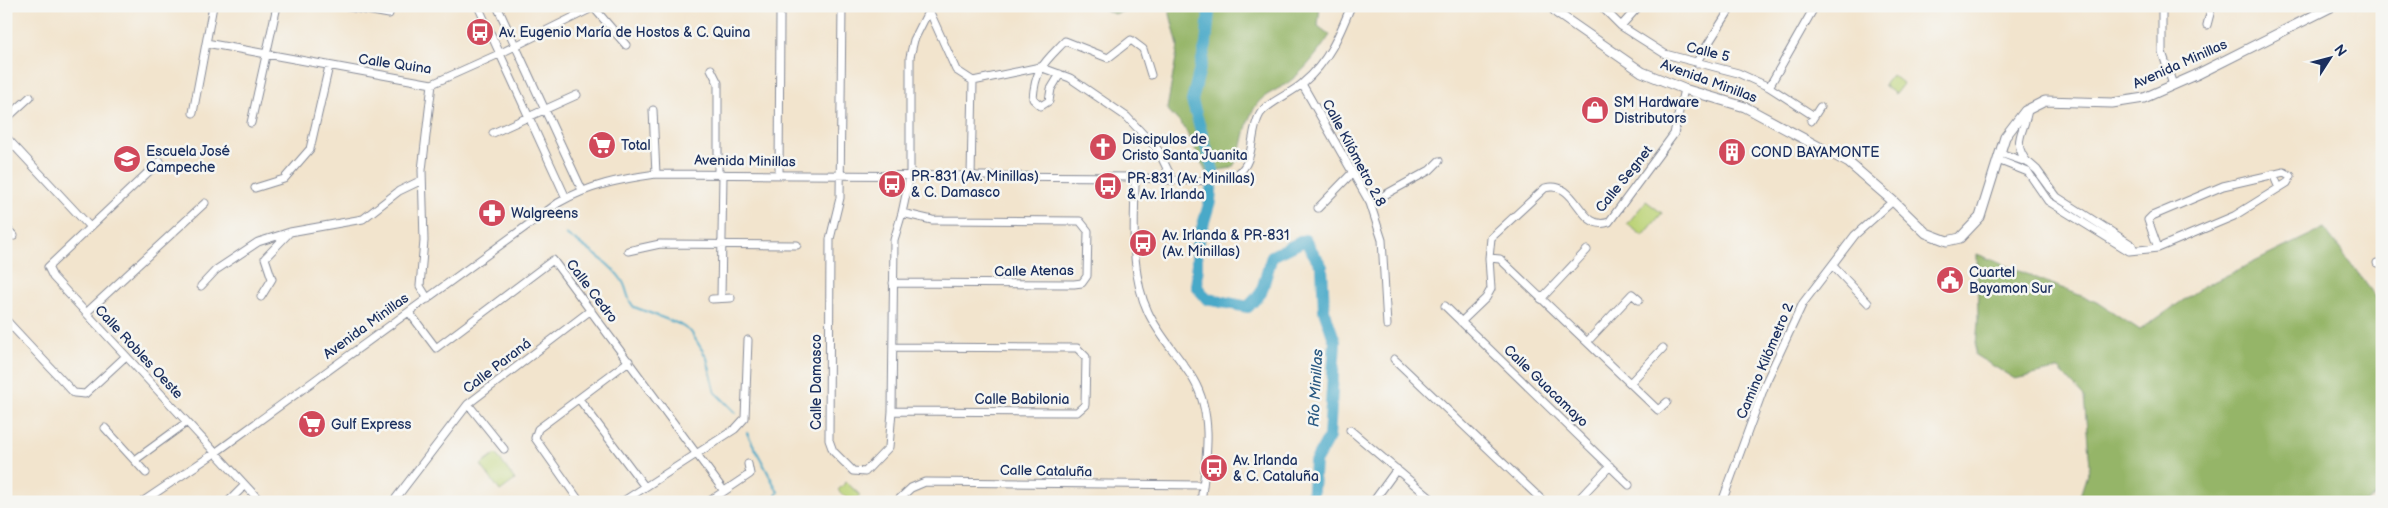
<svg xmlns="http://www.w3.org/2000/svg" width="2388" height="508" viewBox="0 0 2388 508" font-family="'Balsamiq Sans',sans-serif">
<style>
.green{fill:#bcd377;stroke:#6c816a}
.forest{fill:#95b568;stroke:#587263}
.lines{fill:none;stroke-linecap:round;stroke-linejoin:round}
.stream{stroke:#49a9c8;stroke-width:2}
.river{stroke:#49a9c8;stroke-width:12}
.minor-casing{stroke:#868a96;stroke-width:9}
.major-casing{stroke:#868a96;stroke-width:11}
.minor{stroke:#fff;stroke-width:7}
.major{stroke:#fff;stroke-width:9}
.labels{text-anchor:middle;dominant-baseline:central;stroke-width:5;stroke-linejoin:round;paint-order:stroke}
.poi-label{font-size:14px;fill:#1b2f5e;stroke:#f6f6f2;text-anchor:start}
.street-label{font-size:14px;fill:#1b2f5e;stroke:#f6f6f2}
.water-label{font-size:15px;font-style:italic;fill:#2b5a83;stroke:#f6f6f2}
</style>
<rect width="100%" height="100%" fill="#f6f6f2"/>
<filter id="ink" filterUnits="userSpaceOnUse"><feTurbulence type="fractalNoise" baseFrequency=".02" numOctaves="2"/><feDisplacementMap in="SourceGraphic" scale="10" xChannelSelector="R" yChannelSelector="G"/><feConvolveMatrix kernelMatrix="1 2 1 2 8 2 1 2 1" color-interpolation-filters="sRGB"/></filter>
<filter id="wash" filterUnits="userSpaceOnUse"><feTurbulence type="fractalNoise" baseFrequency=".0096" numOctaves="4" result="noise"/><feDisplacementMap in="SourceGraphic" scale="20" xChannelSelector="R" yChannelSelector="G"/><feGaussianBlur stdDeviation="1.12" result="paint"/><feColorMatrix in="noise" values="0 0 0 0 0 0 0 0 0 0 0 0 0 0 0 0 0 1.4 0 .05"/><feComposite in="paint" operator="in"/></filter>
<g filter="url(#wash)">
<rect width="100%" height="100%" fill="#f2e4cd"/>
<path class="green" d="M1892,75L1903,84L1895,94L1884,85Z
M1646,201L1662,213L1643,236L1627,224Z
M496,454L515,480L500,491L481,465Z
M846,482L860,495L853,502H850L838,490Z"/>
<path class="forest" d="M1098,6H1140L1114,14Z
M1168,6H1320L1318,26L1330,35C1318,53 1307,68 1289,82C1280,89 1264,94 1257,104C1241,126 1247,147 1232,168L1206,172L1184,127L1167,109L1178,46Z
M2324,228L2382,305V489L2378,495L2366,502H2078L2090,465L2084,397L2059,369L2015,379L1975,355L1978,323L1977,254L2099,303L2140,330L2201,288Z"/>
<g class="lines">
<path class="stream" d="M566,234C585,248 607,260 621,279C628,288 626,299 634,307L679,324L691,332L707,358L715,392L736,413
M747,433L778,492L772,502"/>
<path class="river" d="M1204,6L1209,13L1206,44L1192,101L1213,170L1210,201L1197,245V287L1207,299L1248,307L1261,293L1272,256L1305,240L1322,267L1324,310L1335,342L1329,437L1315,462L1312,502"/>
</g>
</g>
<g filter="url(#ink)">
<g class="lines">
<g class="minor-casing">
<path id="minor" d="M344,6L389,14
M478,6L566,198
M497,6L582,190
M842,6L840,198L830,239L829,440L833,451L853,471L865,472L889,447L892,411L894,240L902,213L910,176V57L914,40L929,10
M1601,6L1621,26L1665,54L1738,73L1769,87L1814,116
M2162,6V52L2173,85
M594,8L626,45
M928,8L956,70L973,81L1040,67L1070,78L1127,117L1158,150L1173,181
M2207,25L2212,6
M1621,26L1639,6
M206,43L432,84L499,54L596,6
M1696,63L1732,6
M711,69L718,83V174
M1060,74L1051,89L1049,101L1041,106L1033,99C1035,68 1045,62 1065,41L1108,58L1131,40L1143,49L1151,75
M1302,84L1370,203L1382,240L1387,325
M1769,87L1815,6
M2028,109C2025,132 2010,142 2028,163
M653,110L656,174
M193,113L213,6
M6,119L30,97
M1811,121L1820,107
M251,123L277,6
M493,133L577,95
M6,137L89,226
M2000,153L2029,163L2037,170L2057,197L2132,245L2134,250
M1998,160L2028,172L2048,201L2129,251L2158,248L2234,216L2287,183L2291,176L2284,172L2223,186L2152,216L2148,220L2158,248
M160,161L48,267L53,277L261,502
M2273,174L2279,188
M779,175L780,15
M971,176L973,81
M1135,177C1135,221 1129,272 1148,312C1159,336 1179,356 1193,379C1215,416 1206,461 1201,502
M255,188L284,179L310,149L329,66
M1370,203L1430,170L1439,161
M1318,208L1353,172
M6,228L14,236
M628,251L660,244L797,245
M1489,258L1500,259L1658,410L1667,402
M2377,263H2382
M1833,266L1868,303
M893,283L1074,284L1082,283L1087,276L1088,231L1080,221L932,220L902,213
M201,286L216,270L258,242L290,232
M261,297L272,279L265,258L290,232L363,219L399,191L422,180
M721,298L723,174
M428,299L420,286L424,241L422,170L432,84
M712,299L731,298
M1541,299L1587,250
M1445,306L1629,485
M409,312L436,348L553,260L724,491
M86,313L205,203
M6,320L74,393L85,394L126,356
M1461,322L1486,298L1491,289L1489,258L1491,238L1545,188C1578,179 1579,233 1609,222L1674,134L1684,89
M1587,342L1632,294L1639,300
M1394,359L1544,502
M1630,383L1663,348
M579,399L645,487
M468,404L504,449
M892,411L1077,412L1085,405L1086,357L1077,348L893,347
M105,428L146,473
M1350,430L1435,502
M135,460L187,422
M142,502L215,453L558,203C589,185 621,179 656,174L1135,177C1155,179 1221,186 1237,174C1256,162 1249,132 1260,114C1267,103 1292,93 1303,83C1328,62 1339,36 1351,6
M228,502L245,485
M393,502L468,404L591,310
M580,502L535,438L538,429L629,361
M622,502L735,429L745,418L748,340
M708,502L750,474L748,464
M896,502L911,488L925,482L1203,485
M1373,502L1397,469
M1576,502L1610,466
M1722,502L1766,382L1803,303L1855,235L1893,201"/>
</g>
<g class="major-casing">
<path id="major" d="M1551,6L1557,13L1642,72L1684,89L1745,107L1849,163L1893,201L1926,233L1947,241L1960,238L1980,217L2005,137L2025,111L2045,101L2112,103L2144,98L2196,75L2333,6"/>
</g>
<use href="#minor" class="minor"/>
<use href="#major" class="major"/>
</g>
</g>
<defs>
<g id="bus-disc" transform="scale(1.4375)"><circle r="9.5" fill="#d1495b" stroke="#f6f6f2"/><path d="M-5-6H5V4H4V6H2V4H-2V6H-4V4H-5ZM-3.5-4V0h7V-4ZM-3.5 1.2v1.5H-2V1.2ZM2 1.2v1.5H3.5V1.2Z" fill="#fff"/></g>
<g id="shop-disc" transform="scale(1.4375)"><circle r="9.5" fill="#d1495b" stroke="#f6f6f2"/><path d="M-5-2.5h2.3a2.7 3.5 0 0 1 5.4 0H5L5.5 6h-11ZM-1.5-2.5h3a1.5 2.3 0 0 0-3 0Z" fill="#fff"/></g>
<g id="supermarket-disc" transform="scale(1.4375)"><circle r="9.5" fill="#d1495b" stroke="#f6f6f2"/><path d="M-6-5.5h2.5l.6 2H6L4.5 2H-2.5L-4.4-4H-6ZM-1.5 3.2a1.3 1.3 0 1 0 .1 0ZM3 3.2a1.3 1.3 0 1 0 .1 0Z" fill="#fff"/></g>
<g id="church-disc" transform="scale(1.4375)"><circle r="9.5" fill="#d1495b" stroke="#f6f6f2"/><path d="M-1.2-6h2.4v3.5h3.3v2.4h-3.3V6h-2.4V-.1h-3.3v-2.4h3.3Z" fill="#fff"/></g>
<g id="building-disc" transform="scale(1.4375)"><circle r="9.5" fill="#d1495b" stroke="#f6f6f2"/><path d="M-4-6H4V6H1V3H-1V6H-4ZM-2.5-4.3h1.7v1.8h-1.7ZM.8-4.3h1.7v1.8H.8ZM-2.5-1h1.7V.8h-1.7ZM.8-1h1.7V.8H.8Z" fill="#fff"/></g>
<g id="school-disc" transform="scale(1.4375)"><circle r="9.5" fill="#d1495b" stroke="#f6f6f2"/><path d="M0-5L7-2L0 1L-7-2ZM-4 1L0 2.5L4 1V4Q0 6-4 4Z" fill="#fff"/></g>
<g id="pharmacy-disc" transform="scale(1.4375)"><circle r="9.5" fill="#d1495b" stroke="#f6f6f2"/><path d="M-2-6h4v4h4v4h-4v4h-4v-4h-4v-4h4Z" fill="#fff"/></g>
<g id="civic-disc" transform="scale(1.4375)"><circle r="9.5" fill="#d1495b" stroke="#f6f6f2"/><path d="M-.6-6.5H3V-4.5H.6V-3L4-1V1h2V6H-6V1h2V-1L-.6-3ZM-1.2 2.5V6h2.4V2.5Z" fill="#fff"/></g>
</defs>
<g fill-rule="evenodd">
<use href="#bus-disc" x="480" y="32"/>
<use href="#shop-disc" x="1595" y="110"/>
<use href="#supermarket-disc" x="602" y="145"/>
<use href="#church-disc" x="1103" y="147"/>
<use href="#building-disc" x="1732" y="152"/>
<use href="#school-disc" x="127" y="159"/>
<use href="#bus-disc" x="892" y="184"/>
<use href="#bus-disc" x="1108" y="186"/>
<use href="#pharmacy-disc" x="492" y="213"/>
<use href="#bus-disc" x="1143" y="243"/>
<use href="#civic-disc" x="1950" y="280"/>
<use href="#supermarket-disc" x="312" y="424"/>
<use href="#bus-disc" x="1214" y="468"/>
</g>
<g class="labels">
<g class="poi-label">
<text x="499" y="32">Av. Eugenio María de Hostos &amp; C. Quina</text>
<text x="1614" y="102">SM Hardware<tspan x="1614" dy="16">Distributors</tspan></text>
<text x="1122" y="139">Discipulos de<tspan x="1122" dy="16">Cristo Santa Juanita</tspan></text>
<text x="621" y="145">Total</text>
<text x="146" y="151">Escuela José<tspan x="146" dy="16">Campeche</tspan></text>
<text x="1751" y="152">COND BAYAMONTE</text>
<text x="911" y="176">PR-831 (Av. Minillas)<tspan x="911" dy="16">&amp; C. Damasco</tspan></text>
<text x="1127" y="178">PR-831 (Av. Minillas)<tspan x="1127" dy="16">&amp; Av. Irlanda</tspan></text>
<text x="511" y="213">Walgreens</text>
<text x="1162" y="235">Av. Irlanda &amp; PR-831<tspan x="1162" dy="16">(Av. Minillas)</tspan></text>
<text x="1969" y="272">Cuartel<tspan x="1969" dy="16">Bayamon Sur</tspan></text>
<text x="331" y="424">Gulf Express</text>
<text x="1233" y="460">Av. Irlanda<tspan x="1233" dy="16">&amp; C. Cataluña</tspan></text>
</g>
<g class="street-label">
<text transform="translate(1708 52) rotate(14)">Calle 5</text>
<text transform="translate(395 64) rotate(8)">Calle Quina</text>
<text transform="translate(2180 64) rotate(-24)">Avenida Minillas</text>
<text transform="translate(1709 81) rotate(20)">Avenida Minillas</text>
<text transform="translate(1354 153) rotate(62)">Calle Kilómetro 2.8</text>
<text transform="translate(745 161) rotate(1)">Avenida Minillas</text>
<text transform="translate(1624 179) rotate(-51)">Calle Segnet</text>
<text transform="translate(1034 271) rotate(-1)">Calle Atenas</text>
<text transform="translate(592 291) rotate(53)">Calle Cedro</text>
<text transform="translate(366 326) rotate(-36)">Avenida Minillas</text>
<text transform="translate(139 352) rotate(47)">Calle Robles Oeste</text>
<text transform="translate(1765 361) rotate(-67)">Camino Kilómetro 2</text>
<text transform="translate(497 366) rotate(-37)">Calle Paraná</text>
<text transform="translate(816 382) rotate(-90)">Calle Damasco</text>
<text transform="translate(1546 386) rotate(44)">Calle Guacamayo</text>
<text x="1022" y="399">Calle Babilonia</text>
<text transform="translate(1046 471) rotate(1)">Calle Cataluña</text>
</g>
<g class="water-label">
<text transform="translate(1316 388) rotate(-87)">Río Minillas</text>
</g>
</g>
<rect width="2388" height="508" fill="none" stroke="#f6f6f2" stroke-width="25"/>
<g transform="translate(2330 58) rotate(54)" stroke="#f6f6f2" stroke-width="4" paint-order="stroke">
<path d="M0-4L9 19L0 12L-9 19Z" fill="#1b2f5e"/>
<text y="-8" font-size="14" font-weight="bold" text-anchor="middle" fill="#1b2f5e">N</text>
</g>
</svg>
